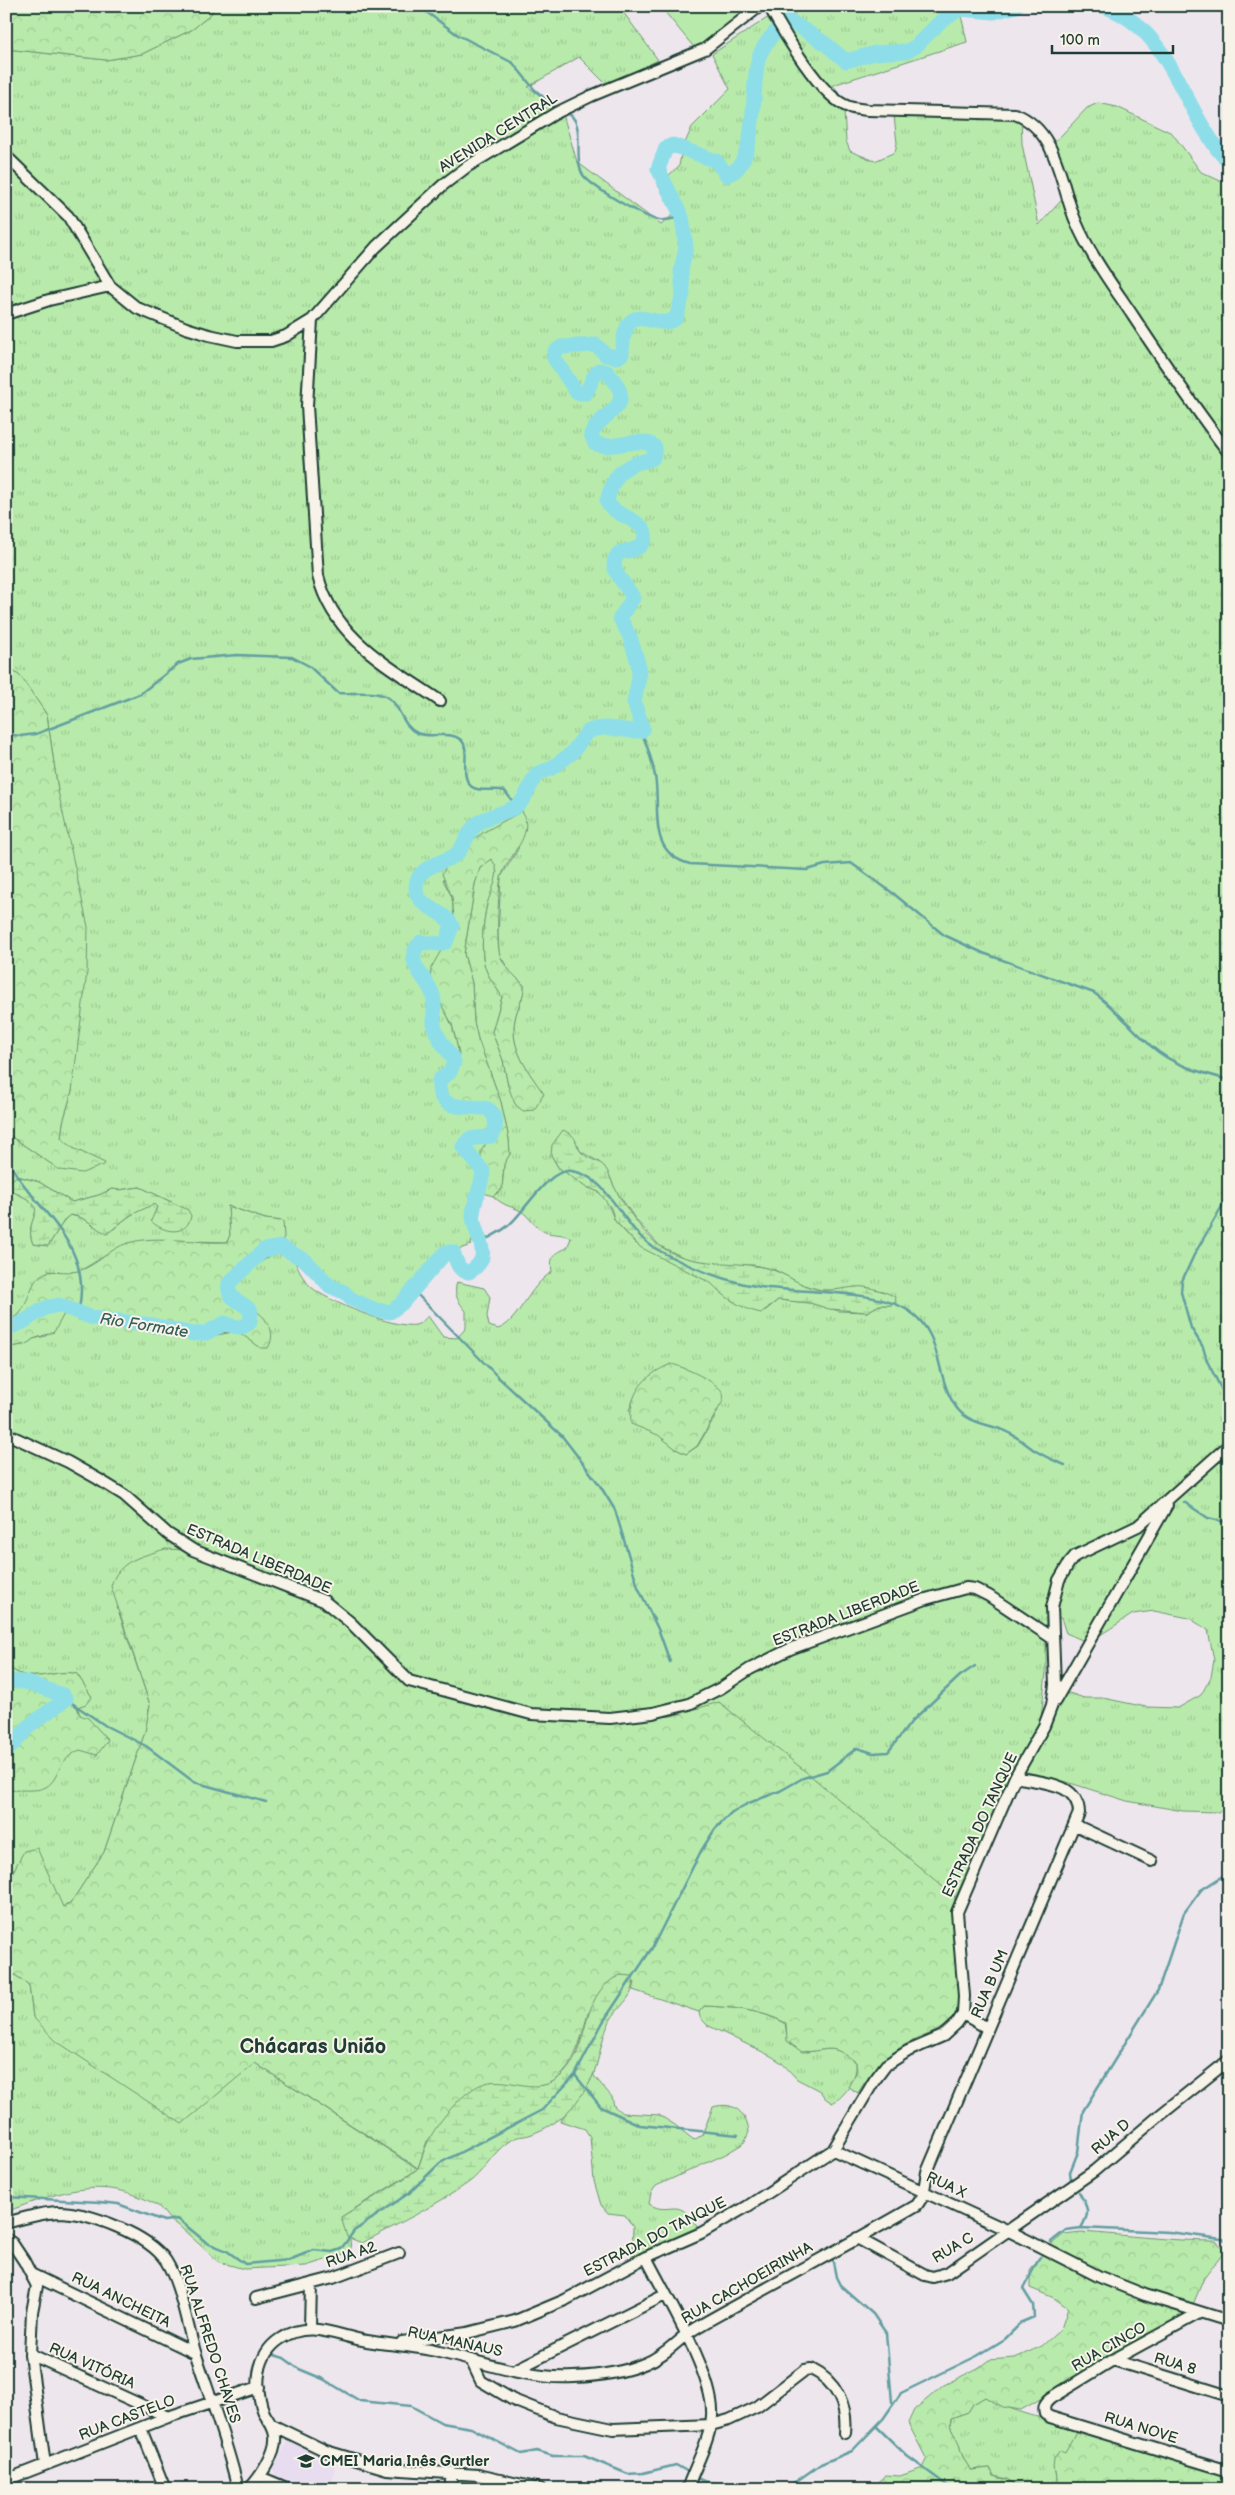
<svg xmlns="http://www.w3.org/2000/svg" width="1235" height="2495" viewBox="0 0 1235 2495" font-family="'Balsamiq Sans',sans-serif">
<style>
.built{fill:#e8ddf0}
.grass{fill:url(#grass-tufts);stroke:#6c9470;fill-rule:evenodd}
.forest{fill:url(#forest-crowns);stroke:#6c9470}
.wetland{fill:url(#wetland-marsh);stroke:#6c9470}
.park{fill:#b8ebab;stroke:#6c9470}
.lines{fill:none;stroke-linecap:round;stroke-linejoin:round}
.stream{stroke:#629ea1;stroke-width:2.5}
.river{stroke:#8edee9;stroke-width:15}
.street-casing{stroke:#1f3d34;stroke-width:14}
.street{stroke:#f7f3e8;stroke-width:10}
.labels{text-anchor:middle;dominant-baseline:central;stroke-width:4;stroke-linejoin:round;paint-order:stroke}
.street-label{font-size:15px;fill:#1f3d34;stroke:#f7f3e8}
.poi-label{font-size:15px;font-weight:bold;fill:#1f3d34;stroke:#f7f3e8;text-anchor:start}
.water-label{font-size:16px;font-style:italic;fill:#355d58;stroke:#f7f3e8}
.district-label{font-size:20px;font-weight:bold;fill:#1f3d34;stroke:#f7f3e8}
</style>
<defs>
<pattern id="grass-tufts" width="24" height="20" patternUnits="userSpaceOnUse" patternTransform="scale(1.25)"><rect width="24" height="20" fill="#b8ebab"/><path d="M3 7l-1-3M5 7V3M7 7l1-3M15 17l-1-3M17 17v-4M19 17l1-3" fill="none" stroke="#9eca94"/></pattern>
<pattern id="forest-crowns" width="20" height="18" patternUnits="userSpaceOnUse" patternTransform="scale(1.25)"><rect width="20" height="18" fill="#b8ebab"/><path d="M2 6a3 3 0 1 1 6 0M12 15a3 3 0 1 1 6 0" fill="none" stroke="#9eca94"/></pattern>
<pattern id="wetland-marsh" width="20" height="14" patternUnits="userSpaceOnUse" patternTransform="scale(1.25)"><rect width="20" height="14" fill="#b8ebab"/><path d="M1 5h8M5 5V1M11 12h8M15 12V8" fill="none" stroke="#9eca94"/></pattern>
</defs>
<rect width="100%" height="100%" fill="#eee6ed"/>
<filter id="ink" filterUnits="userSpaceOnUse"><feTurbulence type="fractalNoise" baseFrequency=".02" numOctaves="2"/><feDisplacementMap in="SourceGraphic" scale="10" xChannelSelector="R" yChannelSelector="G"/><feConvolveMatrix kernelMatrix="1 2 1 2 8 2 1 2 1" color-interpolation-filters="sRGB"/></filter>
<g filter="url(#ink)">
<path class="built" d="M291,2441L336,2457L332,2489H305L275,2476L273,2469L287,2442Z"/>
<path class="grass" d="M214,6H624L621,9L658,60L607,85L579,57L528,87L562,111L577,162L661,225L674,214L658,185L679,166L682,150L692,127L730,89L712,54L775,13L772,6H959L967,42L833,85L843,98L846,141L850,151L875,161L895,152L897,143L894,116L1021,117L1022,144L1039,225L1068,193L1055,142L1087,108L1098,103L1117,107L1172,133L1201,172L1229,185V1804L1218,1812L1183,1811L1127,1801L1067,1782L1019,1770L955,1898L719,1703L672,1716L598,1721L528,1718L117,1607L150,1705L145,1732L104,1852L70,1904L62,1907L14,1868L6,1885V1791C21,1788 39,1792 51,1782C58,1776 59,1764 65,1758C75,1748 95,1745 108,1740L80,1715L77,1707L92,1697L77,1674C54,1667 30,1689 6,1664V1348L27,1344L33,1339L46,1336L64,1314L92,1323L130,1325L207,1337L238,1331L261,1348L238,1297L231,1292L229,1284L244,1273L282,1221L265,1219L228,1206L230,1235L227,1242L156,1240L111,1252L80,1271L65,1273L48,1271L21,1313L6,1322V1189C60,1210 21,1213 33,1244L48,1246L65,1219L70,1215L86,1219L93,1226L114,1229C125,1218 139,1209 154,1204L157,1207L155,1213L178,1205L140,1187L119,1190L112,1189L99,1195L72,1202L39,1182L18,1176L6,1184V1133L60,1170L91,1158L73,1148L61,1138L63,1122L72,1091L58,791L47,715L21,677L6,665V49L106,60L142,54L193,29L211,14ZM522,811L518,849L501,877L498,934L499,954L509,970L524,985C525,997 517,1007 515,1019C509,1048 528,1071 543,1094L508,1086L503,1060L492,1032L502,997C497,988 488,977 485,967C480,952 483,921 487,905C491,890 504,873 492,859L480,868L475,884L464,954L472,983L474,1022L478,1039L501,1102L509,1139L510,1154L504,1164L502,1189L493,1196C505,1207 509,1205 521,1211C530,1217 534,1227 545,1232C553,1235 562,1233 571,1238L567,1248C553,1254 550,1256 552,1272C529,1285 519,1322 498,1329L489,1326L487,1316L490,1297L484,1288L457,1282C453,1295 458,1301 466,1311V1328L457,1338L443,1337L428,1316C425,1319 420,1324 416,1325C395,1329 327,1301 311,1287C302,1278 298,1269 293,1257L297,1253L340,1289L374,1308L390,1314L401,1305L406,1292L441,1261L454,1251L471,1245L477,1221L474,1196L479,1186L489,1140C498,1126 491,1111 477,1103L466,1110L441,1078L457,1065C462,1035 444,1009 430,984L455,926L452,897L443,880L508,819ZM578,1145L580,1151L599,1162L608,1172L615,1189L636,1220L660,1246L685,1258L699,1261L724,1265H754L775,1270L803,1285L821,1290H845L855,1287L883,1291L891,1305H879L867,1312L839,1311L810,1303L778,1300L766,1310C742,1306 729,1302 711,1283L635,1243L615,1221L606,1200L599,1192L584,1186L558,1167L551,1155ZM690,1371L696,1375L718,1411L698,1446L686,1454L676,1449L629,1410L634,1398ZM1154,1611L1189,1618L1208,1630L1214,1660L1211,1677L1201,1695L1178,1708L1146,1707L1103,1698H1084L1069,1693L1059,1696L1057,1710L1048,1724L1041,1719L1046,1672V1618H1061L1066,1633L1082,1640L1097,1637L1133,1614Z
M6,1975H15L29,1985L33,2017L255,2063L418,2169L341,2217L350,2239L351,2252L306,2266L244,2269L219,2262L178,2225C167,2221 165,2210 156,2205C104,2174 58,2192 6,2212Z
M704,2006C732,2007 761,2010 785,2023L787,2035L807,2052C834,2048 835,2046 856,2062C858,2077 845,2097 832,2103L825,2098L820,2091L797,2079L782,2063L771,2056L707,2025L700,2017L699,2012Z
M594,2071V2076L612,2097L614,2106L622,2113L659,2115L675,2125L694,2140L702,2135L713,2107C734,2101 746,2112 749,2132L744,2143L726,2154L656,2186L651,2193L649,2204C671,2218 678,2192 699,2230L632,2256L633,2227L625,2215L608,2213L601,2205L594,2181L590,2137L585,2129L560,2121L587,2087Z
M985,2397C1013,2413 1048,2419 1078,2428L1056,2471L1058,2485L1052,2489H1045L1014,2484L1007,2479L994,2476L990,2468L971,2470C963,2459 962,2456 959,2444C956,2434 948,2431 951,2418L968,2412L973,2404Z"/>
<path class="forest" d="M6,6H214L211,14L193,29L142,54L106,60L6,49Z
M6,665L21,677L47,715L58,791L88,927L87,972L72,1091L63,1122L61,1138L73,1148L105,1163L104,1165L82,1173L60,1170L6,1133Z
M522,811C536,837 507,855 501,878C498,889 496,945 500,955C504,967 515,976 524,985C525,997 517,1007 515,1019C509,1048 528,1071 544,1094L534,1110L523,1111L515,1104L508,1086L503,1060L492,1032L502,997C497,988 488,977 485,967C480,952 483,921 487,905C490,890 504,873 491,859L480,868L475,884L464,954L472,983L474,1022L478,1039L501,1102L509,1139L510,1154L504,1164L502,1189L493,1196L477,1191L481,1172V1151L493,1134C492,1119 491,1111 478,1103L466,1110H454L441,1078L457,1065L459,1053L452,1024L430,984L431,968L455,926L452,897L442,874C457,842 493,828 522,811Z
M228,1206L265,1219L283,1221L284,1237L276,1252L229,1284L231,1293C248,1305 283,1322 268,1348H261L237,1331L182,1338L130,1325L92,1323L64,1314L54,1332L33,1339L27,1344L6,1348V1322C29,1318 27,1284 41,1275C51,1268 66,1274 78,1271C97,1266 110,1248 128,1243C159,1234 195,1244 227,1242L230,1235Z
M671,1364C682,1366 718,1382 723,1393C724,1396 723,1399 723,1401L697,1446L686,1454L676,1449L658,1435L631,1424C628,1393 644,1375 671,1364Z
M165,1549L186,1550L327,1606L424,1690L598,1721L672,1716L719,1702L805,1771L955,1897L952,1922L959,2001C954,2033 925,2032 903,2046C884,2057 869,2074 858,2093L848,2087L857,2071L856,2062C829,2042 832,2051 802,2052L787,2041L786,2023C761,2010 732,2007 704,2006L699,2012L633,1990L635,1982L588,2013C580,2043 570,2089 530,2087C517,2086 504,2083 491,2082L427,2141L418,2168L255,2063L182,2124L56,2041L33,2017L29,1985L15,1975H6V1885L24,1851L37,1848L63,1907L70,1904L104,1852L145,1732L150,1705L111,1586C119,1560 140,1557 165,1549Z
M6,1664C30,1689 54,1667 77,1674L92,1697L86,1704L77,1707L80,1715L88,1718L108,1740L97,1755L80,1750C55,1761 61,1778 46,1787C35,1793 18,1788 6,1791Z
M1081,2232C1126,2235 1170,2241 1216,2241L1225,2251L1204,2278L1189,2314L1021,2410L1003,2407L985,2397L973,2404L968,2412L951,2418C948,2431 956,2434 959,2444C962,2456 963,2459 971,2470L990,2468L994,2476L998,2478L1007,2479L1014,2484L1045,2489H869L886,2475L900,2476L923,2468L927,2460L908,2423L914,2410L944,2385L978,2368L989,2360L1015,2358L1042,2346L1061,2329L1068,2308L1054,2298L1030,2288V2271L1047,2248L1064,2234Z
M1078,2428L1229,2476V2489H1052L1058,2485L1056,2471L1053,2468L1054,2459L1060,2450L1065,2452Z"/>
<path class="wetland" d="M563,1130C580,1138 573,1141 581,1152C587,1159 598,1160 604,1166C610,1173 611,1182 616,1190C624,1206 645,1236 660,1246C694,1270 737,1258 773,1270C790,1276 803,1288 822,1290C834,1291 844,1288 856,1287C864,1285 888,1292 895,1297L896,1302L891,1305H879L867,1312L829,1309L810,1303L778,1300L761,1313C742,1309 725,1298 711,1283L640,1247L615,1221L611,1208L599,1192L584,1186L558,1167L551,1155L552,1145Z
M17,1176L39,1182L72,1202L99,1195L112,1189L119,1190L140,1187L188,1210L191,1216C187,1237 163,1233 151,1221L157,1207L154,1204L129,1216L107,1234C94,1228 86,1216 70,1215L65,1219L48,1246L33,1244C21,1213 60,1210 6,1189V1184Z
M620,1975L632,1976C639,1994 618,2006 610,2021C599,2042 600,2068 586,2089C569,2113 559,2123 532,2134C522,2138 519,2134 508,2142C492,2153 483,2173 468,2183C435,2206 398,2224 362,2243L347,2237L341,2217C351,2211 416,2173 418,2168C421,2161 423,2152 427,2144C435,2125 461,2093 480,2085C505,2073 533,2097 557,2079C594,2053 575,1996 620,1975Z"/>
<path class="park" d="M660,6H749L697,51Z"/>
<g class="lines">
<path class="stream" d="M418,6L458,35L513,63L534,89L557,109
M1015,7L1016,6
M790,21L798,6
M565,112C588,120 572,158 583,175C592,187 644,218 659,220C667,221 675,218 682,217
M641,731C647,745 652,760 655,776C661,809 646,853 690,864L807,870L825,865L851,863L894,894L944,935L983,953L1094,993C1115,1008 1131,1028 1151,1046C1172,1065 1202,1073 1229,1080
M6,734L20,736L36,734L140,694L178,664L191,659L237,655L292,657L309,666L338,693C351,694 366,691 379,694C402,699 398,724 417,733C431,739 449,730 461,740C471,748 460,772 469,784C476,794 495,787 505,791L516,806
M6,1157C33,1211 96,1242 78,1313
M1229,1194L1194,1255L1182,1281L1181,1292L1191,1328L1203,1347L1207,1361L1229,1404
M481,1242C491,1236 502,1232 510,1224C525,1211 549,1168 571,1171C610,1175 622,1231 658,1250C689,1267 726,1282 761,1287C801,1293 876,1289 909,1311C944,1334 934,1376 956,1407C966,1422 987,1424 1003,1430C1014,1434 1024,1443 1034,1450C1044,1456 1054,1461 1065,1465
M413,1290L498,1377L562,1436L599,1484L615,1510L638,1587L659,1631L670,1662
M1184,1502L1208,1518L1229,1523
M66,1699L106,1726L146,1746L194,1782L266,1802
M575,2075L601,2107L640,2125L738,2135
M1071,2180L1070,2172L1078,2152L1083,2111L1158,1990L1184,1913L1201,1890L1229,1872
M1079,2192C1088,2209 1091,2211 1081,2228
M6,2197L100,2202L118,2204L164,2221L178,2219L207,2243L227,2251L245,2264L289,2260L314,2250L332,2252L341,2249L354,2231L409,2193L440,2163L542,2110L575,2075L603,2022L652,1948L701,1851L715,1829L732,1812L749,1803L780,1791L803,1778L827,1771L857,1748L873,1753L888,1752L912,1721L960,1676L975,1666
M1051,2242L1066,2230L1081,2228L1169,2232L1229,2240
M832,2257L836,2277L840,2285L873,2314L886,2333L892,2402
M271,2354L284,2358L299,2369L323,2379L360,2401L411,2406L442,2423L471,2428L521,2454L537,2451L553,2456H584L628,2474L643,2473L676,2465L690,2473
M876,2426L907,2456L952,2489
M694,2476C712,2490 741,2477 761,2489
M785,2489L821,2464L852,2451L883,2419L901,2393L977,2356L1005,2339L1022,2322L1034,2317L1033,2305L1023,2289L1040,2257"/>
<path class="river" d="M1103,6C1159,24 1176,82 1203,127C1211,139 1217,152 1229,161
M6,1329L23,1322L45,1308L59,1305L93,1318L152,1325L193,1334L206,1333L225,1323C234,1327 243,1330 250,1322L251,1311C242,1300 226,1301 229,1283L264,1250L281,1247L306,1261L330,1286L344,1292L351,1299L376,1310L390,1312L401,1304L446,1252H453C457,1261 457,1271 469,1272C498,1255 471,1234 473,1213C475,1198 482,1185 483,1171L463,1147L469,1139L492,1136C497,1126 498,1116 488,1109C469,1104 436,1115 439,1080L450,1072L454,1062C450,1050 439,1043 435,1029C432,1018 436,1007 433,995C427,976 401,962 421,942L440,944L446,942L452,926C446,910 416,908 416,888C416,868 438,864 452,857C464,851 465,836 474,827C483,815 505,815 518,805C528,797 530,782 538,773L550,769L572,753L587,732C605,723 622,732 641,731L643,729L634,702L639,677L638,663L630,637L620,618L633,598C628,585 604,568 619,553C624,551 630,551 635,549C638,548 642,545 644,541C653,520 611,517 607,501C611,485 617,470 634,464C640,462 647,461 653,458L655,447C639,434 612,452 595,443L591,434C602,409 641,409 607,372L599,370L593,378L586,393H577L554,358V353L561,347L596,345L606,355L618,357L622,354C625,290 656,335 676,318L683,294L681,271L686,247L682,217L658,169L666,148L673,145L716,161L727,175C760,165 750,84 759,57C763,45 775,31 784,23L790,21L826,44L846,61L875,53L907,51L915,47L941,21L960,9L994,12L1016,6
M6,1681L25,1682L63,1695L66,1699L30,1725L6,1752"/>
<g class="street-casing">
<path id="street" d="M769,6C783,32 821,98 849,107C855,109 862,109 868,110L1015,114C1058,130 1060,185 1076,222C1090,255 1113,286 1133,316C1164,363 1195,409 1229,453
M6,156L68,216L110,286L137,308L186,328L209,335L237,341H271L286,336L312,320L376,247L443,185L468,166L556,113L591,96L705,49L760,6
M6,314L49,300L110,286
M312,320L307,406L318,576C334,639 389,666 440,701
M9,1435L68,1462L98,1479L124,1495L168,1534L193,1550L324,1601L351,1623L409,1681L531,1714L610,1718L653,1713L689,1704L721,1688L750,1669L790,1649L926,1599L966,1588L975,1589L989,1596L1052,1638
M1055,1701L1167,1505
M1075,1825L1152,1861
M963,2014L987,2028
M833,2150L1009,2231L1100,2277L1145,2295L1229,2321
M6,2223C23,2218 40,2213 58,2212C89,2212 149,2235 166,2261C181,2285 187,2327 196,2355C211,2400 227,2442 238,2489
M857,2238L925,2275L933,2277L947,2273L1094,2171L1159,2116L1229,2060
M6,2239L12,2243L24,2261L37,2286L32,2312L30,2354L45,2465
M646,2257C665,2295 715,2376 712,2416C710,2440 695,2466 687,2489
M33,2275L195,2353
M256,2298L333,2278L399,2253
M1199,2313L1113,2360L1051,2398C1045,2403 1043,2406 1045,2414L1050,2417L1229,2471
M310,2328L311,2284
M402,2342L467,2333L515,2321L565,2300L646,2257L701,2233L748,2206L833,2150L874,2081L886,2065L908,2051L943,2036L957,2023L963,2014L964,1996L957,1912L1015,1777L1044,1726L1052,1705L1055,1685L1052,1607L1059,1580L1069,1563L1075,1556L1138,1526L1229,1445
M30,2354L168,2417
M471,2360L481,2381L513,2400L556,2417L613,2429L711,2425L729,2420L757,2407L805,2370L811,2369C836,2381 848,2406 845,2433
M1113,2360L1229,2396
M515,2370L665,2295
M272,2425L326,2451L387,2469L478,2475L540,2489
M141,2429L165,2489
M260,2477L289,2489
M6,2480L168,2417L259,2387
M249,2489C260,2478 277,2452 275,2436C274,2426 268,2421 264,2413C254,2387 256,2355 280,2339C309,2319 337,2336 367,2341C391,2345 416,2346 439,2352C483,2362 529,2380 574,2377C599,2376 623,2373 646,2363C667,2355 679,2337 699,2326C771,2285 845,2247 917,2205L923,2196L927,2172L1079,1813C1078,1781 1040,1783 1015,1777
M450,2489L452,2472"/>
</g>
<use href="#street" class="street"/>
</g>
</g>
<defs>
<g id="school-bare" transform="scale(1.35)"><path d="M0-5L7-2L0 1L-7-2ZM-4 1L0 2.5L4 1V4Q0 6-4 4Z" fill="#1f3d34" stroke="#f7f3e8" stroke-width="2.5" paint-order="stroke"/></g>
</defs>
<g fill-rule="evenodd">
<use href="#school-bare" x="306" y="2461"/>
</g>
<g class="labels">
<g class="street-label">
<text transform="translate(498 133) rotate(-32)">AVENIDA CENTRAL</text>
<text transform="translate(259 1559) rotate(23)">ESTRADA LIBERDADE</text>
<text transform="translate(846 1614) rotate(-21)">ESTRADA LIBERDADE</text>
<text transform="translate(980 1825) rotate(-65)">ESTRADA DO TANQUE</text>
<text transform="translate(990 1984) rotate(-67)">RUA B UM</text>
<text transform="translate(1111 2137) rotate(-41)">RUA D</text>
<text transform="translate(946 2185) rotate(25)">RUA X</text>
<text transform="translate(655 2237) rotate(-27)">ESTRADA DO TANQUE</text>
<text transform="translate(953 2248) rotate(-31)">RUA C</text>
<text transform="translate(351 2255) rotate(-19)">RUA A2</text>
<text transform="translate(747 2283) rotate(-30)">RUA CACHOEIRINHA</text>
<text transform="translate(121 2300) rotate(26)">RUA ANCHEITA</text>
<text transform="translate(455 2342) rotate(12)">RUA MANAUS</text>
<text transform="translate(210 2344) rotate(72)">RUA ALFREDO CHAVES</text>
<text transform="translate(1109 2347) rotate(-30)">RUA CINCO</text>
<text transform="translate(1175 2364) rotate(17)">RUA 8</text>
<text transform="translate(92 2366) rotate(24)">RUA VITÓRIA</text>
<text transform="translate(127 2418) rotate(-21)">RUA CASTELO</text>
<text transform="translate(1141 2428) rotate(17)">RUA NOVE</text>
</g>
<g class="poi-label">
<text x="320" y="2461">CMEI Maria Inês Gurtler</text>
</g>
<g class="water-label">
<text transform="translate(144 1326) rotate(9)">Rio Formate</text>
</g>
<g class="district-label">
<text x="313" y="2047">Chácaras União</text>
</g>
</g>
<rect width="1235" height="2495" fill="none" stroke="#f7f3e8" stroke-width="25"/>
<rect x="12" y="12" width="1210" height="2470" fill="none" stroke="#1f3d34" stroke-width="2" filter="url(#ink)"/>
<path d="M1052 45v8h121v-8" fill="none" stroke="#1f3d34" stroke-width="2.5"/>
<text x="1060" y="45" font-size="15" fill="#1f3d34" stroke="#f7f3e8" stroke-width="4" paint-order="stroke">100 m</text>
</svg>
